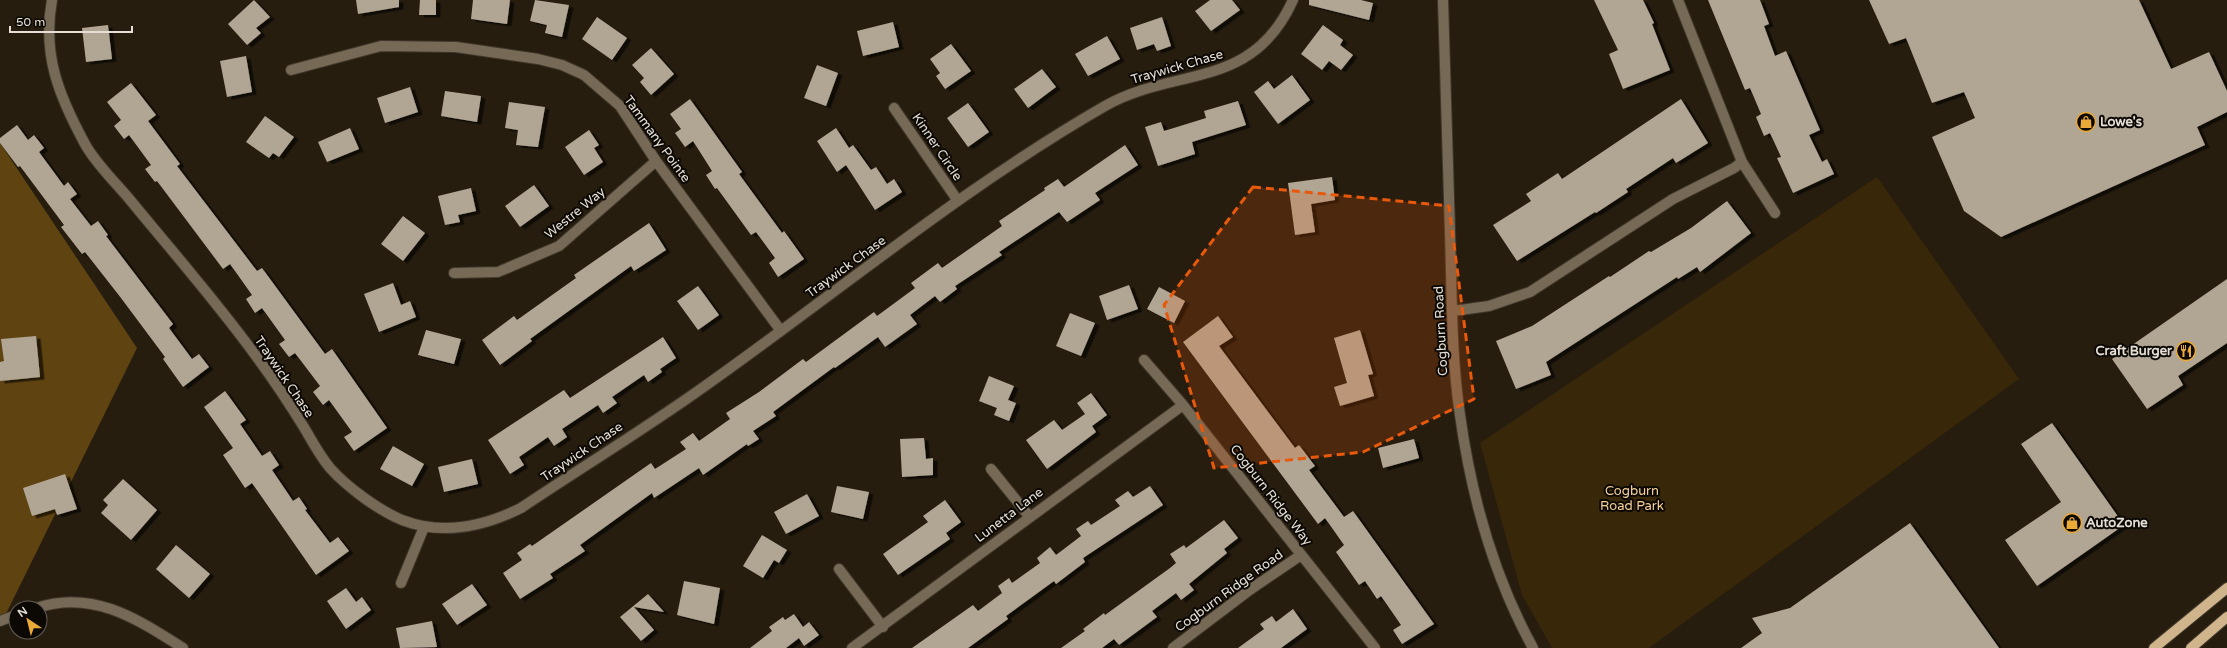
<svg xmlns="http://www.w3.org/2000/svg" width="2227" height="648" viewBox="0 0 2227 648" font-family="'Varela Round',sans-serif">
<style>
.green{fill:#382709}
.forest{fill:#5f4310}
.building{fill:#b1a594;filter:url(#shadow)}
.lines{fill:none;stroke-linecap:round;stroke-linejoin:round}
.minor-casing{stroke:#41382b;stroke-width:12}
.major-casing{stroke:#41382b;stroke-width:12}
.minor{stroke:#766955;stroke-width:10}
.major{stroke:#d0b48b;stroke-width:10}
.marked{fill:#e8590c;fill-opacity:0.2;stroke:#e8590c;stroke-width:3;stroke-dasharray:8 5;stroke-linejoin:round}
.labels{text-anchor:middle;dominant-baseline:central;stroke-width:4;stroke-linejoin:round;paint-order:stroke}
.street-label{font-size:13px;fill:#e5dfd6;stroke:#0c0804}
.poi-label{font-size:13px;font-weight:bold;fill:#e5dfd6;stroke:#0c0804;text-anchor:start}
.park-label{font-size:13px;fill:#f8d299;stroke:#0c0804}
</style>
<defs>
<filter id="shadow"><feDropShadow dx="4.5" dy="2.5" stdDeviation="0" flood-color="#0009"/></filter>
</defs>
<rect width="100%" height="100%" fill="#261d0f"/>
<path class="green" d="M1877,177L2019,379L1649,648H1552L1522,595L1480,443Z"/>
<path class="forest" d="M0,143L137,348L0,626Z"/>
<path class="building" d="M254,0L270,17L256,28L261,33L247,45L228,24Z
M356,0H399V7L358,14Z
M420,0H436V15H419Z
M473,0H510L507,24L471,19Z
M535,0L569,5L562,37L545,33L547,25L530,21Z
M1210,0H1232L1240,10L1211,31L1195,11Z
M1309,0H1361L1373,3L1369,20L1309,5Z
M1594,0H1643L1654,23L1652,24L1670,70L1623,89L1609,54L1618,50Z
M1708,0H1760L1769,24L1764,26L1775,56L1786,51L1820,130L1809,135L1822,162L1827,159L1834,174L1793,193L1777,158L1781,157L1770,133L1764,136L1756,117L1761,114L1750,88L1745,90Z
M1869,0H2139L2171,69L2209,52L2227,91V112L2197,127L2205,145L2001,237L1964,211L1932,137L1975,118L1964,92L1932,103L1906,38L1889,44Z
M597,17L627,38L612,60L582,39Z
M1162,17L1171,46L1157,51L1154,44L1137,50L1130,28Z
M893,22L899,47L863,56L857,31Z
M108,25L112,59L86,62L82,28Z
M1323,25L1343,40L1340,45L1353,55L1341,70L1329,61L1322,70L1301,54Z
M1107,36L1120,59L1088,76L1075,54Z
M951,44L971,71L945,89L936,76L940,73L930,59Z
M651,48L674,74L651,95L640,82L644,78L632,65Z
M246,56L252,92L227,97L220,61Z
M817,65L838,73L826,106L804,98Z
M1042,69L1056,87L1028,108L1014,89Z
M1292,75L1310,100L1278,124L1254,92L1268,81L1274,89Z
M131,83L156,115L148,121L180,164L177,166L257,271L262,268L325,354L332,349L387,428L354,451L344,437L352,432L329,400L323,405L313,392L320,386L295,353L289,357L279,344L285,340L262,308L255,313L246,299L252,295L230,264L223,269L157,181L155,182L145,169L151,165L129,135L124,139L114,126L121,120L107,102Z
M410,87L418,112L385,123L377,98Z
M445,91L481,96L477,122L441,116Z
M690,99L742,172L739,174L782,233L784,231L804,259L778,277L769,263L775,258L756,232L751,235L717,188L715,189L706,175L712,171L693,141L685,147L675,133L681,129L670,114Z
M1681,99L1708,143L1676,163L1673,158L1626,189L1628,192L1596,213L1595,212L1517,261L1493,225L1531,201L1526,194L1558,173L1562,179Z
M1238,101L1246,125L1192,142L1195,154L1158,166L1145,127L1161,122L1164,131L1206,118L1204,111Z
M509,102L545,107L538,147L516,145L518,130L505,128Z
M968,103L989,132L968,147L947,118Z
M265,116L294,137L279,157L273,153L269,158L246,142Z
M17,125L28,140L34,135L44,148L39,152L64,186L68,182L77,194L70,199L91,226L98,221L108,235L106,236L173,324L169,328L192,359L199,354L209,367L183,387L163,359L165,357L121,298L85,252L82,254L61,227L64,225L20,166L18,167L0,143V138Z
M350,128L359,149L327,162L318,142Z
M836,128L849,148L853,145L871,170L876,167L887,184L894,179L902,192L875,210L846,165L837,172L817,141Z
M589,130L599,145L594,148L603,162L584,175L565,147Z
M1125,145L1138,165L1095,193L1100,200L1067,222L1059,212L999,252L1002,255L955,286L957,289L940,302L935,296L910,315L917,324L885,347L878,337L835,368L834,367L773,412L776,416L753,431L759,439L748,446L747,444L703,475L699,468L654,498L652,493L580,545L585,551L550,574L553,578L520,599L503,573L522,560L517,553L530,544L532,546L651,463L655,469L686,449L680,442L693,433L699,441L730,419L726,413L759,392L803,359L806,362L874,312L877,316L915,288L911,283L938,263L942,268L1002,226L999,221L1045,190L1044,188L1058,179L1064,187Z
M1332,177L1335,200L1311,204L1315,232L1295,235L1288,183Z
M534,185L549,206L520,227L505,206Z
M471,188L476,211L458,215L460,222L445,225L438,196Z
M1727,201L1751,233L1700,272L1697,267L1678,279L1677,277L1546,362L1551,375L1516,389L1496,341L1532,326L1609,276L1610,277L1649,251L1651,252L1691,228Z
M403,216L425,233L403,261L381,244Z
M649,223L666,250L634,271L631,266L530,339L532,341L500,365L482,340L514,316L517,320L576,278L574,275Z
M2227,279V343L2178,376L2183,385L2147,409L2112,359Z
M393,283L401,305L410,301L416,317L379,332L364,294Z
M1129,285L1138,309L1107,320L1099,296Z
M698,286L719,315L698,330L677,301Z
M1159,287L1185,301L1174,323L1147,309Z
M1070,313L1095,323L1081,356L1056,346Z
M1218,316L1233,337L1219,346L1295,448L1299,445L1315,466L1309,470L1344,517L1353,511L1434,624L1402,644L1393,630L1401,625L1381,596L1377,599L1365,581L1359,585L1336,552L1344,545L1325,518L1318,524L1183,342Z
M426,330L461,339L454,364L418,355Z
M1360,330L1373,374L1368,375L1374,396L1340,406L1334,387L1347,383L1334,338Z
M36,336L40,377L0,381V362L4,361L1,339Z
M663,337L676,358L660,369L662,372L648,382L644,375L612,397L617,403L603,413L598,405L562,429L567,437L554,446L548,437L519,457L524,465L510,474L488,440L564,390L570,398Z
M989,376L1014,386L1008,400L1016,403L1009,421L994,415L997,408L979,401Z
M225,391L246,420L240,424L262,456L270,451L279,465L272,470L293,501L299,497L307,509L305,510L330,543L338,537L349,551L316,575L252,483L245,488L223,455L233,448L204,407Z
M1091,393L1107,415L1092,426L1096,432L1047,469L1026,440L1054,420L1062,430L1085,414L1077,403Z
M2052,423L2124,525L2037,586L2005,540L2061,502L2021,444Z
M924,438L926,459L933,458V475L902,477L900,439Z
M1414,439L1419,458L1383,468L1378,448Z
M393,446L424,464L412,486L380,469Z
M472,459L478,484L444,492L438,467Z
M65,474L77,509L57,515L55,509L32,516L23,488Z
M123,479L157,510L131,540L101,513L108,505L103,500Z
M837,486L869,492L863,519L831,512Z
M1150,486L1163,505L1083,558L1085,562L1056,584L1054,581L1006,616L1008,619L968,648H912L973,605L978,611L1002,593L998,586L1009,578L1012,583L1040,563L1037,558L1050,547L1056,555L1081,536L1076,529L1088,521L1091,525L1120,506L1115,500L1128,491L1133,497Z
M807,494L819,516L786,534L774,512Z
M945,500L961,522L946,533L950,539L898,575L883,554L928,522L923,516Z
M1224,520L1238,538L1224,549L1227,553L1189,584L1194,590L1181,600L1176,593L1152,611L1157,617L1119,645L1114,639L1102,648H1061L1085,631L1083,629L1104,613L1105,615L1170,568L1176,563L1170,554L1184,545L1186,548Z
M1910,523L1999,648H1741L1762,633L1752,618L1790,608Z
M762,535L787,550L779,563L774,560L763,578L743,566Z
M176,545L210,574L189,598L156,569Z
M684,581L720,588L714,624L677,615Z
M472,584L487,605L457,625L442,604Z
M346,588L356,602L362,597L371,610L346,629L327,601Z
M648,594L664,612L634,607L654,630L641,641L620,617Z
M1293,609L1307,629L1281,648H1238L1264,629L1260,624L1272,616L1276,622Z
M794,614L803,627L809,622L819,635L804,646L799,638L786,648H750L772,631L769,627L783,617L785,620Z
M432,621L437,647L400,648L396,628Z"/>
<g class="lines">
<g class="minor-casing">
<path id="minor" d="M52,0C42,55 59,96 85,144C95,163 117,184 131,201C172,251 215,300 253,352C271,376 289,403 305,429C313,443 320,456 330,468C347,487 378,510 402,520C443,536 483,527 521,508C582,467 645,429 705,386C838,292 964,187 1105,106C1176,66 1252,91 1293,0
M1443,0C1445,77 1448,155 1450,232C1452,293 1451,355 1460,415C1471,494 1494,577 1533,648
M291,70L381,46L456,47L538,59L562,65L584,75L620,106L656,161L781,331
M894,108L958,201
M1742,162L1775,213
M454,273L498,272L559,246L656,161
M1453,311L1489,306L1530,292L1673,199L1734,168L1742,162L1678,0
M1144,360L1183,405L1375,648
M991,469L1029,516
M839,569L883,627
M401,583L424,527
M36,608C93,589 137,619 183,648
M0,621L16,615
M852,648L1183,405
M1173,648L1251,589L1301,555"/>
</g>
<g class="major-casing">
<path id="major" d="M2154,648L2227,588
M2191,648L2227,617"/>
</g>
<use href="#minor" class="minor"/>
<use href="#major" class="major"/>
</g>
<path class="marked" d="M1253,187L1449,206L1474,399L1363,452L1214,468L1164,305Z"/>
<defs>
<g id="shop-ring" transform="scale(1)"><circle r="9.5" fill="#0c0804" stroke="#eaaa38" stroke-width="1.5"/><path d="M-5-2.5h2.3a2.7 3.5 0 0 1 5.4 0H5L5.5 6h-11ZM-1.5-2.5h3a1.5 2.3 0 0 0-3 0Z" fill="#eaaa38"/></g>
<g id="restaurant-ring" transform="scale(1)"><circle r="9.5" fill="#0c0804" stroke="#eaaa38" stroke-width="1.5"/><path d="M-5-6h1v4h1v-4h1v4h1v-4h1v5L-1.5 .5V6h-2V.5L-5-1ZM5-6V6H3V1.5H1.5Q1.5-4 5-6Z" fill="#eaaa38"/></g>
</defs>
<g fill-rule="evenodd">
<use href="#shop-ring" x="2086" y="122"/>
<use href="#restaurant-ring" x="2186" y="351"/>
<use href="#shop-ring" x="2072" y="523"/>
</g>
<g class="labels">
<g class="street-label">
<text transform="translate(1177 67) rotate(-16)">Traywick Chase</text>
<text transform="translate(657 139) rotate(54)">Tammany Pointe</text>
<text transform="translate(937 147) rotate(56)">Kinner Circle</text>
<text transform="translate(575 213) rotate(-39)">Westre Way</text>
<text transform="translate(846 267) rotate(-36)">Traywick Chase</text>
<text transform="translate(1441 331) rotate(-93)">Cogburn Road</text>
<text transform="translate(284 377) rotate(56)">Traywick Chase</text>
<text transform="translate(582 452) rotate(-34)">Traywick Chase</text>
<text transform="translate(1271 495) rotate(52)">Cogburn Ridge Way</text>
<text transform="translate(1009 515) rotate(-37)">Lunetta Lane</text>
<text transform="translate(1229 591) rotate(-36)">Cogburn Ridge Road</text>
</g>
<g class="poi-label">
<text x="2100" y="122">Lowe's</text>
<text x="2172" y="351" text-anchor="end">Craft Burger</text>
<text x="2086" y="523">AutoZone</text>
</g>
<g class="park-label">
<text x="1632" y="491">Cogburn<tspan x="1632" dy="15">Road Park</tspan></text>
</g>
</g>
<g transform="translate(28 620) rotate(325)"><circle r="19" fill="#0c0804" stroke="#635e58"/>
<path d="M0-3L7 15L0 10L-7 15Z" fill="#eaaa38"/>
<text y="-6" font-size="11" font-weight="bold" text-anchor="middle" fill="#e5dfd6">N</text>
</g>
<path d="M10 26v6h122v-6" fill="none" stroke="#e5dfd6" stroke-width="2"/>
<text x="16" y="26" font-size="12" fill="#e5dfd6" stroke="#0c0804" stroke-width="3" paint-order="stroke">50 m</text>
</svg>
